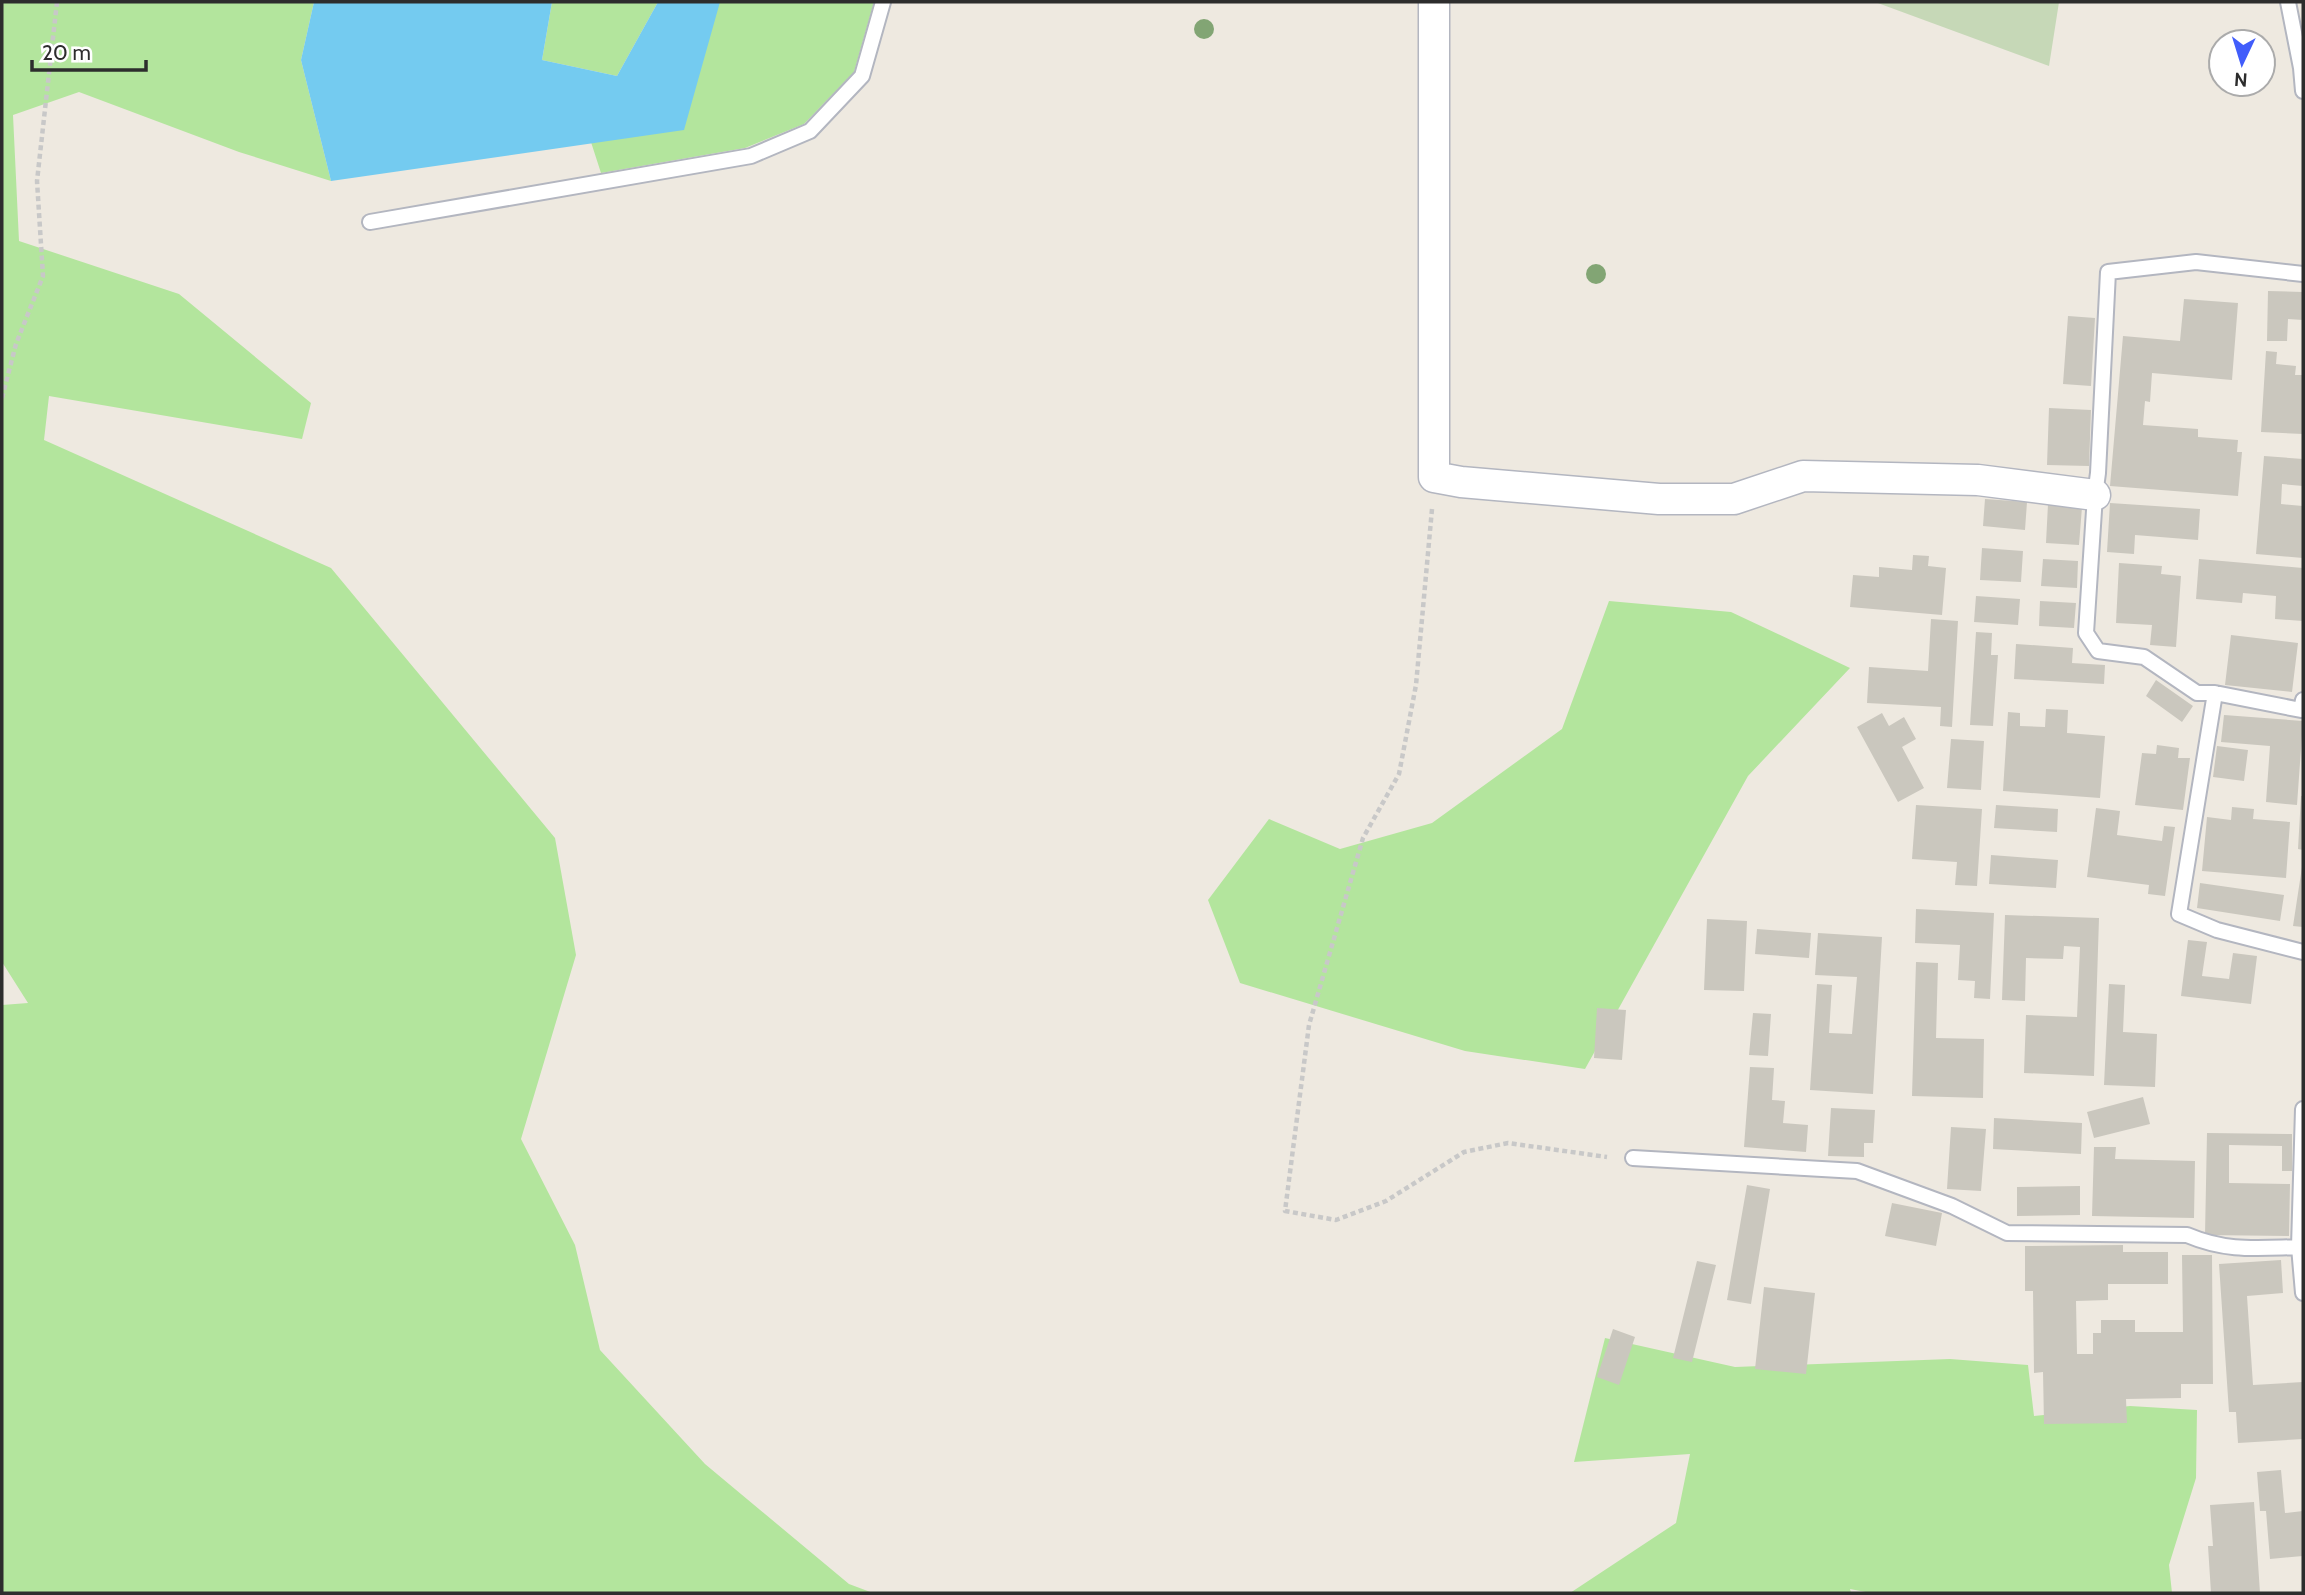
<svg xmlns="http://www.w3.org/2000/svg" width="2305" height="1595" viewBox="0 0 2305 1595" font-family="Cabin,sans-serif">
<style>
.green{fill:#b3e59d}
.cemetery{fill:#c6d8b7}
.water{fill:#74cbf0}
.building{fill:#cac7be}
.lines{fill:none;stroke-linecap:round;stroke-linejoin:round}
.service-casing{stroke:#b3b6c0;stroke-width:18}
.minor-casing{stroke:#b3b6c0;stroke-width:33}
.path{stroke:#c8c8c8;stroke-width:4.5;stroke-dasharray:5 3.5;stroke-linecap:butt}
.service{stroke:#fff;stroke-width:14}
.minor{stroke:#fff;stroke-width:30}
.tree{fill:#82a574}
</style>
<rect width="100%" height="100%" fill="#eee9e0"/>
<path class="green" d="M2,2H314L301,60L331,181L239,152L79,92L13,115L19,241L179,294L311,403L302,439L49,396L44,440L331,568L555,838L576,955L521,1139L575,1245L600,1350L705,1464L849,1584L873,1593H2V1005L28,1003L2,962Z
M552,2H658L617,76L542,60Z
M711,2H874L854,72L804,124L745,148L601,173L590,139Z
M1609,601L1731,612L1850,668L1748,776L1585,1069L1465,1051L1240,983L1208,900L1269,819L1340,849L1432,823L1562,729Z
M1605,1338L1735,1367L1950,1359L2028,1365L2034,1416L2130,1406L2197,1410L2196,1478L2169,1565L2172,1593H1871L1850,1589L1851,1593H1570L1676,1523L1690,1454L1574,1462Z"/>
<path class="cemetery" d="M1875,2H2059L2049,66Z"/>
<path class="water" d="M314,2H552L542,60L617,76L658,2H720L684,130L331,181L301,60Z"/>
<path class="building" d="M2268,291L2303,292V320L2288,319L2287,341H2267Z
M2184,299L2238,303L2232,380L2152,373L2150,402L2145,401L2143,425L2198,429V437L2238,440L2237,452H2242L2238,496L2110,486L2123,336L2180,341Z
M2068,316L2095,318L2091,386L2063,384Z
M2266,351L2277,352L2276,364L2296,366L2295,375H2303V434L2261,432Z
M2049,408L2091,410L2089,466L2047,465Z
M2264,456L2303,459V486L2282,484L2281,504L2303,506V558L2256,554Z
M1985,499L2027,502L2025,530L1983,526Z
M2110,503L2200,509L2198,540L2135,535L2134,554L2107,552Z
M2048,504L2082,507L2079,545L2046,543Z
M1982,548L2023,551L2021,582L1980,580Z
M1913,555L1929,556L1928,566L1946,568L1942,615L1850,607L1853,575L1879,577V567L1912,570Z
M2043,559L2078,561L2077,588L2041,586Z
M2199,559L2303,568V621L2275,619L2276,596L2243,593L2242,603L2196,599Z
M2119,563L2162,566L2161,574L2181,576L2176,647L2150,645L2152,625L2116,623Z
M1976,596L2020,599L2018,625L1974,622Z
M2040,601L2076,603L2074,628L2039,626Z
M1931,619L1958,621L1952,727L1940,726L1941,707L1867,703L1869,667L1928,671Z
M1976,632L1992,633L1991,655H1998L1993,726L1970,725Z
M2231,635L2298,643L2292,692L2225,685Z
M2016,644L2073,648L2072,663L2105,665L2104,684L2014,679Z
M2156,680L2193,706L2182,722L2146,696Z
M2046,709L2068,710L2067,733L2105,736L2100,798L2003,791L2008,712L2020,713V726L2045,727Z
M1882,713L1889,726L1904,717L1916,739L1902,747L1924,788L1898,802L1857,727Z
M2224,715L2303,721L2297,805L2266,802L2270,746L2221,742Z
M1951,739L1984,741L1981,790L1947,788Z
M2157,745L2179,748L2178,758H2190L2183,810L2135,805L2142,753L2156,754Z
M2217,746L2248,750L2244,781L2213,777Z
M2301,796H2303V850L2298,849Z
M1916,805L1982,809L1977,886L1955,885L1957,862L1912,859Z
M1996,805L2058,809L2057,832L1994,828Z
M2232,807L2254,809L2253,819L2290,822L2286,878L2202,871L2207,817L2231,820Z
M2096,808L2120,811L2117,835L2162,841L2164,826L2175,827L2165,896L2148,894L2149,885L2087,877Z
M1991,855L2058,860L2056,888L1989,884Z
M2302,867L2303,868V927L2293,926Z
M2200,883L2284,895L2280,921L2197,908Z
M1916,909L1994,913L1990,999L1974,998L1975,981L1958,980L1960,945L1915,943Z
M2005,915L2099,918L2094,1076L2024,1073L2026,1015L2077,1017L2080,947L2064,946L2063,959L2026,958L2025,1001L2002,1000Z
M1707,919L1747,921L1744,991L1704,990Z
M1757,929L1811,933L1809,958L1755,954Z
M1818,933L1882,937L1873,1094L1810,1090L1817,984L1832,985L1829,1033L1852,1034L1857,977L1815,975Z
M2188,940L2207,942L2202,976L2229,979L2233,953L2257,956L2251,1004L2181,996Z
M1916,962L1938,963L1936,1038L1984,1039L1983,1098L1912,1096Z
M2109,984L2125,985L2123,1032L2157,1034L2155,1087L2104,1085Z
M1597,1008L1626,1010L1622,1060L1594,1058Z
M1753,1013L1771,1014L1768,1056L1749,1055Z
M1750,1067L1774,1068L1772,1100L1785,1101L1783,1123L1808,1125L1806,1152L1744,1147Z
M2143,1097L2150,1124L2094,1138L2087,1112Z
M1831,1108L1875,1110L1873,1143H1864V1157L1828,1156Z
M1994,1118L2082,1123L2081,1154L1993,1149Z
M1951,1127L1986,1129L1981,1191L1947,1189Z
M2207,1133L2292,1134V1171H2282V1146L2229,1145V1183L2290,1184L2289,1236L2205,1235Z
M2094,1147H2116L2115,1159L2195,1161L2194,1218L2092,1216Z
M1747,1185L1770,1189L1751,1304L1727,1300Z
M2080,1186V1215L2017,1216V1187Z
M1892,1203L1942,1213L1936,1246L1885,1236Z
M2123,1245V1252H2168V1284H2108V1300L2076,1301L2077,1354H2093V1333H2101V1320H2135V1332H2183L2182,1255H2212L2213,1384H2181V1398L2126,1399L2127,1423L2044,1424L2043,1372L2034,1373L2033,1291H2025V1246Z
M2281,1260L2283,1293L2247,1296L2253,1385L2303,1382V1439L2238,1443L2236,1412H2229L2219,1264Z
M1697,1261L1716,1265L1692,1362L1673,1358Z
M1764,1287L1815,1293L1806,1374L1755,1369Z
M1613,1329L1635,1337L1619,1385L1597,1377Z
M2281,1470L2285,1513L2303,1511V1556L2270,1559L2266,1511H2260L2257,1472Z
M2254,1502L2260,1593H2211L2208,1546H2213L2210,1505Z"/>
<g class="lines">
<g class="service-casing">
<path id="service" d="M2288,2L2301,68L2303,91
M370,222L751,156L810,131L862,76L883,2
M2303,274L2196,262L2108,272L2098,473L2095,495L2086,633L2098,651L2144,657L2197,693H2215L2179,914L2217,930L2303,952
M2215,693L2301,710L2303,700
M2303,1109L2299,1247L2303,1293
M1633,1158L1857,1171L1952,1206L2007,1233L2187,1235C2227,1252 2257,1248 2299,1247"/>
</g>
<g class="minor-casing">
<path id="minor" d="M1434,2V477L1461,482L1659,499H1734L1803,476L1978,480L2095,495"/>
</g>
<path class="path" d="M2,398L16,344L43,276L37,181L57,2
M1432,509L1416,685L1399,774L1363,838L1309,1025L1285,1211L1336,1220L1386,1201L1464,1152L1508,1143L1607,1157"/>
<use href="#service" class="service"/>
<use href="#minor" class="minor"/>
</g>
<g class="tree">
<circle cx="1204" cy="29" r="10"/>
<circle cx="1596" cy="274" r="10"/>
</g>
<rect width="2305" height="1595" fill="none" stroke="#2d2d2d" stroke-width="7"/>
<g transform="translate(2242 63) rotate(184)"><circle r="33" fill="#ffffff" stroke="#ababab" stroke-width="2"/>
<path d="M0-5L12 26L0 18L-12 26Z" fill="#415dfb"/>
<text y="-10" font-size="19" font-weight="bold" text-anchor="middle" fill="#2d2d2d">N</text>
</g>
<path d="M32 60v10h114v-10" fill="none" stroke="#2d2d2d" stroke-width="3.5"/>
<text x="42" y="60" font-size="21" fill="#2d2d2d" stroke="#ffffff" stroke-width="5" paint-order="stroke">20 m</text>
</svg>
